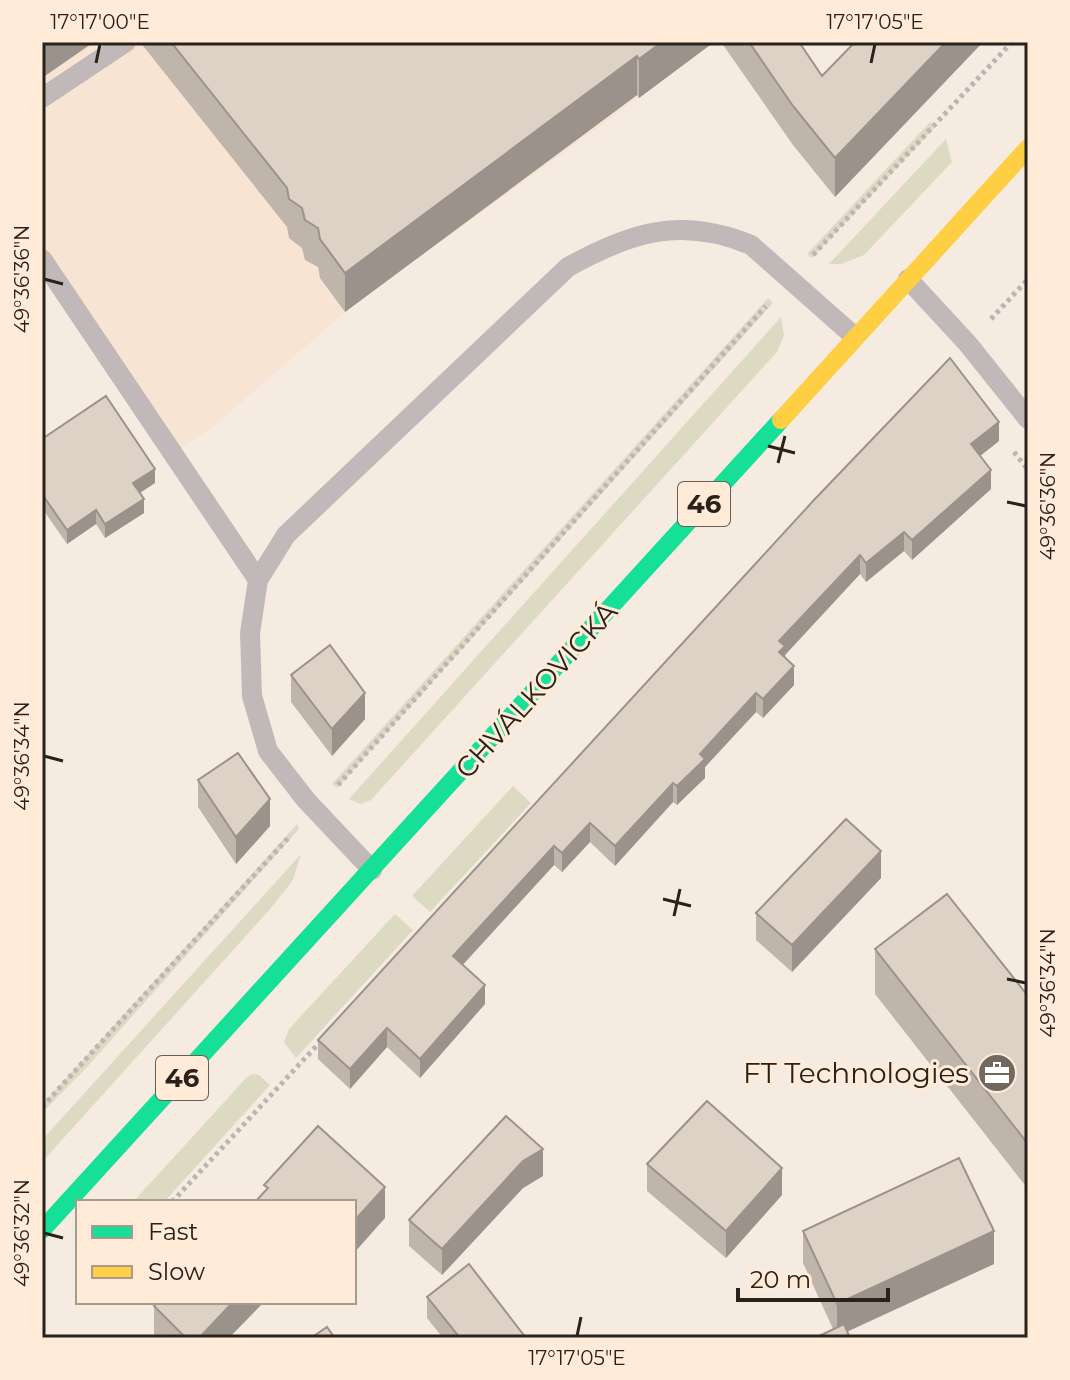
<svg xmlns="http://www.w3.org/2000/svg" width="1070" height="1380" viewBox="0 0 1070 1380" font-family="Montserrat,sans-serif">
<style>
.built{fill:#f7e4d2}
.green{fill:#dddac3}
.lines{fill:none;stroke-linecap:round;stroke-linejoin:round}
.path{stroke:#bdb5b3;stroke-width:5;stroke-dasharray:4 4;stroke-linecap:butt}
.lane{stroke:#c1b8b9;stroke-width:20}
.fast{stroke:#16e098;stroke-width:18}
.slow{stroke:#ffcf43;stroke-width:18}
.wall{fill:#bfb5ab}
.shaded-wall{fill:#9b938b}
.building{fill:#ded2c7;stroke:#9b938b;stroke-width:2}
.ticks{fill:none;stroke:#29221b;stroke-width:3}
.labels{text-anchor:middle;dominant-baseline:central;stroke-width:6;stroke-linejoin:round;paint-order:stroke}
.shield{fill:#ffebd8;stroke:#695e54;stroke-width:2}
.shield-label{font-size:26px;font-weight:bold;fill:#29221b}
.street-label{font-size:28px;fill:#29221b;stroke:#ffebd8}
.poi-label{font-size:28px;fill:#29221b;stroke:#ffebd8;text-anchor:end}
.neatline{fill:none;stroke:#29221b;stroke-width:3}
.ticks-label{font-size:20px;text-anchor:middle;fill:#29221b}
</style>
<rect width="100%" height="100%" fill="#f6ebe1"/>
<path class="built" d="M42,42H710L708,47L345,312L214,426L173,453L42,259Z"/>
<path class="green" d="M930,122L935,127L812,258L807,254Z
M946,139L952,162L864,255L841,264H829Z
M768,298L773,303L337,788L332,784Z
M781,317L784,335L777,352L371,800L360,804L349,799Z
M513,786L531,803L430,912L412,896Z
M297,824L299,829L87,1067L42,1113V1105Z
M301,854L293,880L272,907L42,1162V1140Z
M395,914L413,930L296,1058L284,1042L289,1029Z
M252,1074L259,1075L270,1085L164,1202H133L247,1077Z"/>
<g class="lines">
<path class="path" d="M813,255L1012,42
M991,319L1028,279
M1014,452L1028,470
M338,785L766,306
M42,1107L290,836
M172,1202L320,1042"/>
<path class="lane" d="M42,98L126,42
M42,259L258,580
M908,279L968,344L1028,419
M372,870L306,800L268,751L252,696L250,633L258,580L286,535L568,267C631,232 681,216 751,245L855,337"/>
<path class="fast" d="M42,1230L781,420"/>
<path class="slow" d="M781,420L1028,148"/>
</g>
<path class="wall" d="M140,42H714L639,98L637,95L345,312L320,278L318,267L305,260L302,248L289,238L287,227Z
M721,42H799L822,76L855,42H983L835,197L793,145Z
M42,439L155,483L140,493L144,513L105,538L96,524L67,544L42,508Z
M999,441L980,456L991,489L912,560L904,551L866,582L860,574L785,655L794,685L763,718L756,712L705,767V778L677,805L673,802L615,866L590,842L562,872L554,865L463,965L485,1004L420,1078L387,1047L350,1089L318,1059V1040L814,500Z
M291,675L365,719L332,756L291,702Z
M198,780L270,826L236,864L198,807Z
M881,878L792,972L756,940V913Z
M875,949L1028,996V1189L875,994Z
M647,1164L782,1195L726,1258L647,1191Z
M543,1176L523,1188L442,1275L409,1246V1220Z
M803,1231L994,1264L847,1332L833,1329L803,1263Z
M427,1297L526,1338H443L427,1318Z
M154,1306L229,1338H154Z"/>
<path class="shaded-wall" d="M42,42H94L42,78Z
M662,42H714L639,98V59Z
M946,42H983L835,197V158Z
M637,56V95L345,312V273Z
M999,422V441L971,463V444Z
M155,469V483L133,497V483Z
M991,470V489L912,560V540Z
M144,499V513L105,538V524Z
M96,510V524L67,544V530Z
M904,532V551L866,582V563Z
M860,555V574L785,655V665L779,671V641Z
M794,666V685L763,718V699Z
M365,693V719L332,756V729Z
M756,693V712L705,767V778L677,805V786L700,754Z
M673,783V802L615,866V846Z
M270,799V826L236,864V837Z
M590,823V842L562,872V853Z
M554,846V865L453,975V956Z
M881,851V878L792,972V945Z
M485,985V1004L420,1078V1059Z
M387,1028V1047L350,1089V1069Z
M543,1149V1176L523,1188L442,1275V1249L523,1161Z
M782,1168V1195L726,1258V1231Z
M385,1187V1218L354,1253V1221Z
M994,1231V1264L837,1336V1304Z
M233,1302H264L229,1338H199Z"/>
<path class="building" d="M171,42H662L639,59L637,56L345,273L320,239L318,228L305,220L302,208L289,199L287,188Z
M749,42H799L822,76L855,42H946L835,158L793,106Z
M950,358L999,422L971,444L991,470L912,540L904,532L866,563L860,555L779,641L785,646L779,652L794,666L763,699L756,693L700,754L705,759L677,786L673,783L615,846L590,823L562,853L554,846L453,956L485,985L420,1059L387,1028L350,1069L318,1040L814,500Z
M106,396L155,469L133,483L144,499L105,524L96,510L67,530L42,494V439Z
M330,645L365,693L332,729L291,675Z
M238,753L270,799L236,837L198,780Z
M846,819L881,851L792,945L756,913Z
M947,894L1028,996V1144L875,949Z
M707,1101L782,1168L726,1231L647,1164Z
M506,1116L543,1149L523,1161L442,1249L409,1220Z
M318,1126L385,1187L354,1221V1202H255L268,1188L264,1185Z
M959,1158L994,1231L837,1304L803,1231Z
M469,1264L526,1338H460L427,1297Z
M158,1302H233L199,1338H186L154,1306Z
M844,1324L850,1338H815Z
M327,1327L335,1338H311Z"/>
<path class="ticks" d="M96,63L100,44M871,63L875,44M44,279L63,284M768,446L795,453M778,463L785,436M1007,502L1026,506M44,756L63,761M663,899L691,906M674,916L680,889M1007,979L1026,983M44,1233L63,1238M577,1336L581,1317"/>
<defs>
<g id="office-disc" transform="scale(2)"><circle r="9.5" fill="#716860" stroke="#ffebd8"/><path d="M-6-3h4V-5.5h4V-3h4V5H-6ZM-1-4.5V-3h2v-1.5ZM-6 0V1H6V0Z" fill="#fff"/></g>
</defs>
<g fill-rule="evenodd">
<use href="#office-disc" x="997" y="1073"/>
</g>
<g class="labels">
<g class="shield">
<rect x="678" y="482" width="52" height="44" rx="6"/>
<rect x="156" y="1056" width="52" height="44" rx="6"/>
</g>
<g class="shield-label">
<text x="704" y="504">46</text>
<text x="182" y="1078">46</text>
</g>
<g class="street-label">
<text transform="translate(536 690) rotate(-48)">CHVÁLKOVICKÁ</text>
</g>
<g class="poi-label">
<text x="969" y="1073">FT Technologies</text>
</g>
</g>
<rect width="1070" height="1380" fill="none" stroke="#ffebd8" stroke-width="88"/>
<rect x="76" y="1200" width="280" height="104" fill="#ffebd8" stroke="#a99b8c" stroke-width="2"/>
<rect x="92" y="1226" width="40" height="12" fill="#16e098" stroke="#a99b8c" stroke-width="2"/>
<text x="148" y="1240" font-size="24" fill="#29221b">Fast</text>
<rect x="92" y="1266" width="40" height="12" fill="#ffcf43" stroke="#a99b8c" stroke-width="2"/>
<text x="148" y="1280" font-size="24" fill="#29221b">Slow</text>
<path d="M738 1288v12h150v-12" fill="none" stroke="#29221b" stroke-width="4"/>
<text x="750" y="1288" font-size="24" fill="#29221b" stroke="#ffebd8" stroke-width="6" paint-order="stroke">20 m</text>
<rect x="44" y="44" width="982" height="1292" class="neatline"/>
<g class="ticks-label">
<text x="100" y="29">17°17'00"E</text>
<text x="875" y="29">17°17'05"E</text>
<text transform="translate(22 279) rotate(-90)" y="7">49°36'36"N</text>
<text transform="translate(1048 506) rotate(-90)" y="7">49°36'36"N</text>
<text transform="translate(22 756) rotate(-90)" y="7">49°36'34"N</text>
<text transform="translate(1048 983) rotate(-90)" y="7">49°36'34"N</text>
<text transform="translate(22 1233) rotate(-90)" y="7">49°36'32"N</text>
<text x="577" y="1365">17°17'05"E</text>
</g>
</svg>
